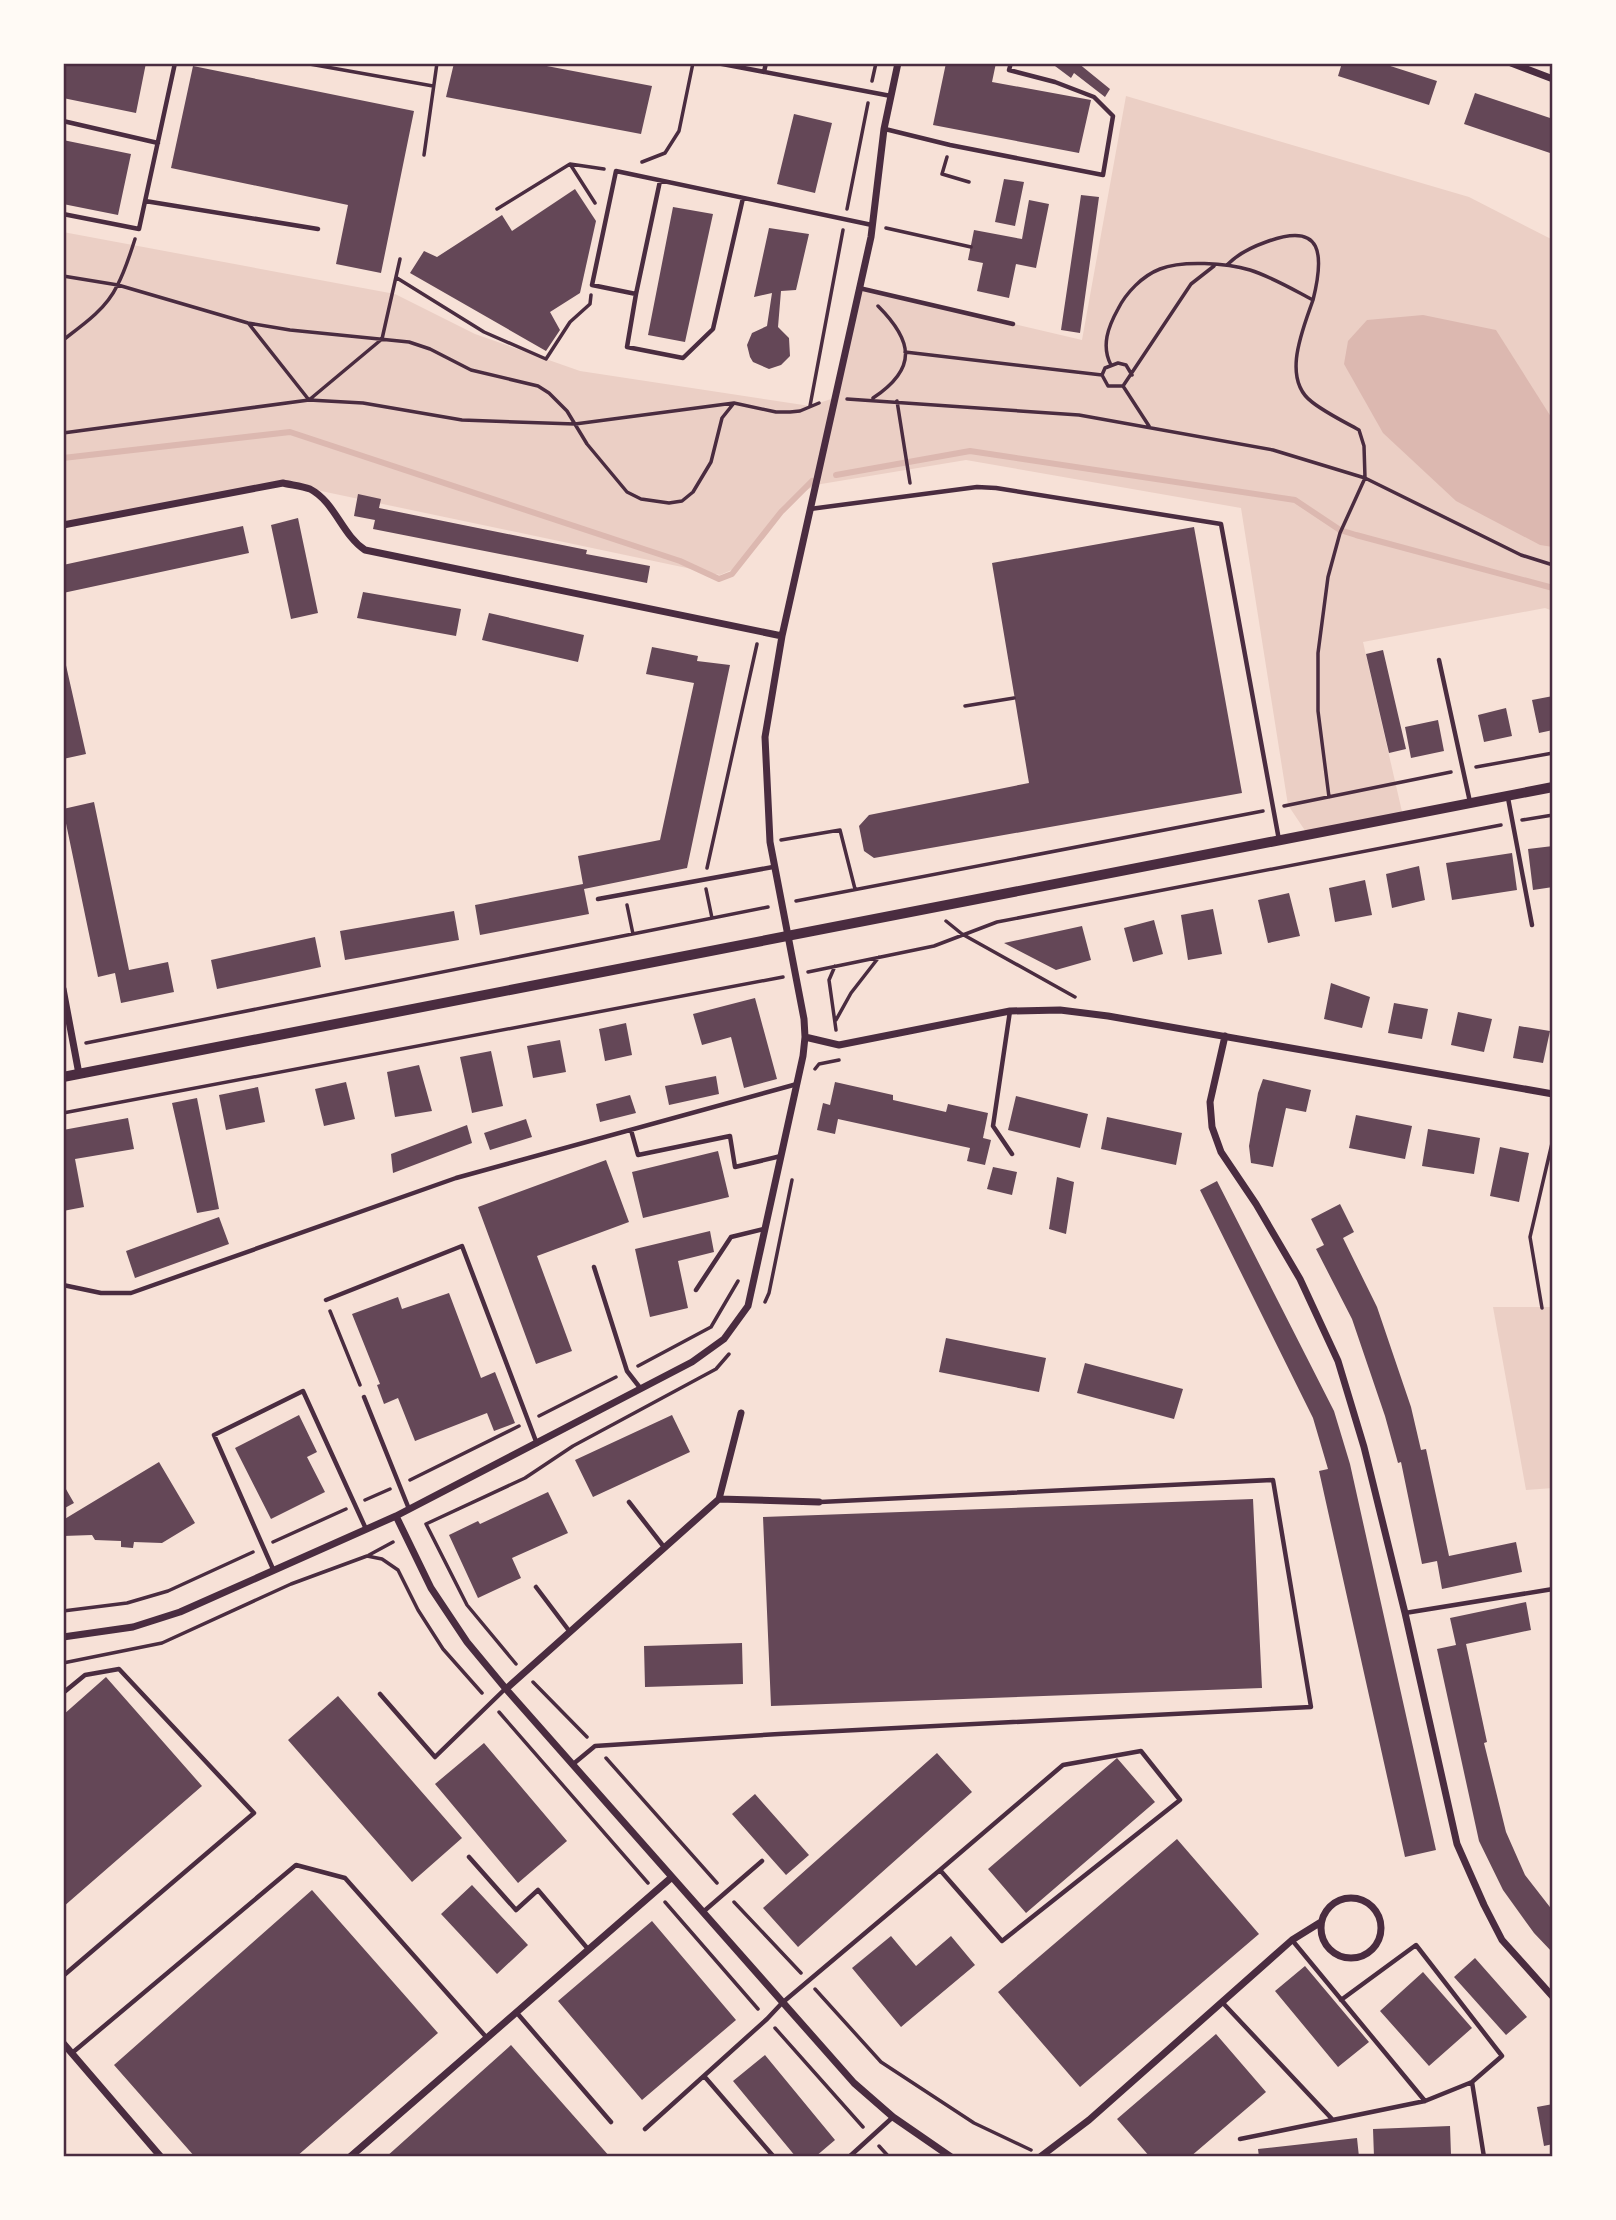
<svg xmlns="http://www.w3.org/2000/svg" width="1616" height="2220" viewBox="0 0 1616 2220" font-family="'Noto Sans',sans-serif">
<style>
.green{fill:#ebcfc5}
.water{fill:#dcb8b0}
.lines{fill:none;stroke-linecap:round;stroke-linejoin:round}
.stream{stroke:#dcb8b0;stroke-width:6}
.building{fill:#644757}
.path{stroke:#4a2c40;stroke-width:3.5}
.service{stroke:#4a2c40;stroke-width:4.5}
.minor{stroke:#4a2c40;stroke-width:7}
.tertiary{stroke:#4a2c40;stroke-width:10}
.neatline{fill:none;stroke:#4a2c40;stroke-width:2.5}
</style>
<rect width="100%" height="100%" fill="#f7e1d7"/>
<path class="green" d="M1126,96L1469,197L1553,240V611L1545,608L1363,642L1403,816L1308,835L1288,805L1241,508L966,460L815,485L785,504L734,569L720,575L283,483L63,525V232L395,294L475,334L580,371L810,406L834,398L859,288L1082,340Z
M1493,1307H1553V1488L1526,1490Z"/>
<path class="water" d="M1423,315L1496,330L1553,420V547L1540,545L1456,501L1383,433L1344,364L1348,341L1367,320Z"/>
<g class="lines">
<path class="stream" d="M63,458L290,432L680,561L719,579L732,574L781,512L812,481
M836,475L970,451L1295,500L1340,530L1356,535L1553,588"/>
</g>
<path class="building" d="M63,63H146L136,113L63,98Z
M454,63H531L652,86L641,134L446,97Z
M946,63H996L992,82L1091,100L1079,153L933,125Z
M1051,63H1078L1110,89L1105,97L1074,73L1071,78Z
M1342,63H1381L1437,81L1429,105L1338,76Z
M193,66L414,111L381,273L336,264L348,205L171,168Z
M1475,93L1553,119V154L1464,124Z
M794,114L832,123L815,193L777,184Z
M63,140L131,154L118,215L63,204Z
M1004,179L1024,182L1015,226L995,222Z
M575,189L596,221L580,293L550,312L560,330L546,351L410,273L424,251L437,257L502,215L512,231Z
M1081,195L1099,197L1080,333L1061,330Z
M1029,200L1049,204L1036,268L1016,264L1009,298L977,291L983,263L968,260L974,230L1022,239Z
M673,207L713,214L685,342L648,335Z
M769,228L809,234L796,290L781,291L778,327L789,338L790,356L781,365L769,369L753,362L750,357L747,345L752,333L767,326L772,293L754,297Z
M358,494L381,499L379,508L587,550L586,554L650,566L647,583L373,529L375,520L354,516Z
M298,518L318,613L291,619L271,525Z
M243,526L249,553L63,593V565Z
M1194,527L1242,793L874,858L864,851L859,826L869,815L1029,783L992,563Z
M363,592L461,609L456,636L357,618Z
M489,613L584,635L578,662L482,640Z
M652,647L698,656L697,661L730,665L687,868L584,889L589,914L480,935L475,905L583,884L578,856L660,840L694,683L646,674Z
M1383,650L1406,749L1389,753L1366,654Z
M63,652L86,754L63,759Z
M1553,696V730L1539,733L1532,700Z
M1506,708L1512,736L1484,742L1478,715Z
M1438,720L1444,751L1411,758L1405,727Z
M94,802L129,970L168,962L174,992L121,1003L115,973L98,977L63,809Z
M1553,846V887L1533,890L1528,849Z
M1512,853L1517,890L1452,900L1446,863Z
M1419,866L1425,900L1392,908L1386,874Z
M1365,880L1372,915L1335,922L1329,888Z
M1289,893L1300,936L1268,943L1258,900Z
M1213,909L1222,954L1188,960L1181,915Z
M454,911L459,940L345,960L340,931Z
M1154,920L1163,954L1133,962L1124,928Z
M1082,926L1091,960L1056,970L1004,943Z
M315,937L321,967L217,989L211,960Z
M1331,983L1370,997L1362,1028L1324,1019Z
M755,998L777,1079L744,1088L731,1037L702,1045L693,1014Z
M1394,1003L1428,1009L1422,1039L1388,1033Z
M1458,1012L1492,1019L1484,1052L1451,1045Z
M626,1023L632,1055L605,1061L599,1029Z
M1519,1026L1550,1031L1543,1063L1513,1058Z
M560,1040L566,1072L533,1078L527,1046Z
M491,1051L503,1106L472,1113L460,1057Z
M419,1065L432,1111L395,1117L387,1072Z
M716,1076L719,1094L669,1105L665,1086Z
M1263,1079L1311,1090L1306,1112L1286,1108L1273,1167L1251,1163L1249,1146L1258,1093Z
M346,1082L355,1119L324,1126L315,1089Z
M835,1082L893,1095V1100L946,1112L948,1104L988,1113L983,1138L991,1140L985,1165L967,1161L970,1148L838,1119L835,1134L817,1130L823,1103L830,1105Z
M258,1087L265,1122L226,1130L219,1095Z
M630,1095L636,1113L600,1122L596,1104Z
M1016,1096L1088,1114L1080,1148L1008,1130Z
M197,1098L219,1209L197,1213L172,1103Z
M1356,1115L1412,1126L1405,1159L1349,1148Z
M1107,1117L1182,1133L1176,1165L1101,1149Z
M128,1118L134,1149L75,1159L84,1207L63,1211V1130Z
M526,1119L532,1137L490,1150L484,1133Z
M467,1125L472,1143L393,1173L391,1154Z
M1428,1129L1480,1138L1474,1174L1422,1166Z
M1500,1147L1529,1153L1519,1202L1490,1196Z
M718,1151L729,1197L643,1218L632,1172Z
M606,1160L629,1222L537,1256L572,1351L536,1364L478,1207Z
M993,1167L1017,1172L1012,1195L987,1189Z
M1057,1177L1074,1182L1066,1234L1049,1229Z
M1217,1181L1334,1411L1350,1464L1436,1850L1405,1857L1319,1471L1328,1469L1313,1418L1200,1190Z
M1340,1204L1354,1232L1343,1238L1377,1307L1411,1407L1421,1450L1426,1449L1449,1556L1516,1542L1522,1572L1442,1589L1437,1561L1422,1564L1401,1462L1398,1463L1385,1416L1352,1319L1316,1249L1324,1245L1311,1219Z
M219,1217L229,1244L135,1278L126,1251Z
M710,1231L714,1252L678,1261L688,1308L650,1317L635,1249Z
M449,1293L481,1378L495,1372L515,1423L494,1431L487,1413L415,1441L398,1398L384,1404L377,1385L380,1384L352,1314L398,1297L402,1309Z
M946,1338L1046,1358L1039,1392L939,1372Z
M1085,1363L1183,1389L1174,1419L1077,1393Z
M299,1415L317,1452L307,1457L325,1492L271,1519L235,1448Z
M672,1415L690,1452L593,1497L575,1460Z
M159,1462L195,1523L162,1543L134,1542L133,1548L121,1547V1541L95,1540L92,1535L63,1536V1520Z
M63,1484L74,1503L63,1509Z
M548,1492L568,1533L512,1558L521,1578L478,1598L449,1535L478,1521L480,1524Z
M1253,1499L1262,1688L771,1706L763,1517Z
M1526,1602L1531,1630L1466,1644L1487,1742L1484,1743L1506,1832L1525,1875L1553,1911V1953L1534,1933L1503,1890L1479,1841L1437,1649L1456,1645L1450,1618Z
M742,1643L743,1684L645,1687L644,1646Z
M106,1677L202,1786L63,1907V1715Z
M338,1696L462,1838L412,1882L288,1740Z
M484,1743L567,1841L518,1883L435,1784Z
M937,1753L972,1792L798,1947L763,1908Z
M1117,1758L1155,1802L1026,1913L988,1869Z
M755,1794L809,1855L786,1875L732,1814Z
M1177,1839L1259,1934L1080,2087L998,1992Z
M472,1885L528,1945L497,1974L441,1914Z
M312,1890L438,2033L296,2157H195L114,2065Z
M652,1921L736,2020L642,2100L558,2001Z
M891,1936L916,1966L951,1936L975,1965L901,2027L852,1968Z
M1475,1958L1527,2017L1506,2035L1454,1977Z
M1305,1966L1369,2042L1338,2067L1275,1991Z
M1423,1972L1472,2028L1429,2066L1380,2011Z
M1216,2034L1266,2092L1190,2157H1150L1117,2119Z
M511,2045L610,2157H386Z
M765,2055L835,2140L815,2157H796L733,2081Z
M1553,2104V2144L1544,2146L1537,2107Z
M1450,2126L1451,2155L1374,2157L1373,2129Z
M1357,2138L1359,2157H1259L1258,2149Z"/>
<g class="lines">
<path class="path" d="M304,63L433,86
M872,81L876,63
M424,155L437,63
M947,157L942,174L969,182
M642,162L665,153L679,131L693,63
M570,164L595,203
M497,209L570,164L604,169
M847,209L868,103
M886,228L971,247
M1228,264C1239,253 1252,247 1266,242C1324,220 1324,256 1313,300
M63,276L118,285L248,323L290,330L409,342L430,349L471,370L538,386L549,393L567,411L587,444L627,492L641,499L669,503L682,501L693,492L711,462L722,418L734,403
M397,278L484,332L546,359L570,322L590,304L591,295
M249,324L309,400L382,339L400,259
M63,340C83,325 106,309 117,286C125,271 130,255 135,239
M905,352L1102,375L1108,386H1123L1149,426
M1111,365C1101,346 1108,327 1118,309C1126,293 1142,276 1160,269C1182,260 1227,263 1250,270C1272,277 1292,289 1313,300C1303,329 1281,379 1312,402C1326,413 1343,421 1359,430L1364,446L1365,478L1340,533L1328,577L1318,653V711L1329,797
M1102,375L1105,368L1118,363L1126,365L1132,375
M1123,386L1191,284L1214,266
M873,398C918,368 913,341 878,306
M847,399L1079,415L1273,450L1365,478L1521,555L1553,565
M897,401L910,483
M810,406L843,230
M63,433L309,400L363,403L462,420L575,424L734,403L776,412H790L800,411L819,403
M965,706L1014,698
M1476,767L1553,753
M1284,806L1451,772
M1522,820L1553,815
M781,840L840,830L855,889
M707,868L757,644
M706,889L712,918
M796,901L1263,811
M627,905L633,934
M946,921L962,934L1075,997
M835,966L829,980L836,1030
M808,972L934,946L997,922L1501,825
M836,1020L851,993L879,957
M86,1043L768,907
M815,1069L819,1064L839,1060
M63,1113L783,977
M765,1302L769,1293L792,1180
M1542,1308L1530,1237L1553,1139
M330,1311L360,1385
M638,1366L711,1327L738,1281
M539,1416L616,1377
M410,1480L519,1426
M365,1500L390,1489
M273,1542L346,1509
M369,1555L393,1542
M63,1611L127,1603L168,1591L253,1552
M63,1663L162,1643L291,1584L367,1556L382,1559L398,1570L418,1610L443,1649L482,1693
M516,1664L467,1605L426,1524L525,1478L573,1446L716,1369L729,1354
M533,1682L587,1737
M499,1712L648,1883
M606,1758L717,1883
M665,1902L758,2009
M734,1902L801,1973
M815,1989L881,2062L974,2123L1031,2150
M775,2028L863,2127
M879,2146L889,2157"/>
<path class="service" d="M717,63L891,96
M764,72L766,63
M63,121L158,143
M885,129L950,145L1103,175L1113,116L1094,97L1055,82L1009,70L1011,63
M660,181L636,294L592,285L616,171L872,225
M145,201L318,229
M63,214L139,229L175,63
M859,288L1013,324
M636,294L627,347L683,358L713,329L743,198
M810,509L977,487L996,488L1221,524L1279,840
M1439,660L1470,802
M1508,798L1532,925
M598,899L773,867
M1010,1011L993,1126L1012,1154
M631,1130L638,1155L730,1136L735,1167L781,1156
M594,1267L627,1371L641,1389
M63,1285L101,1293H131L456,1178L797,1084
M696,1290L731,1237L764,1229
M326,1300L462,1246L537,1444
M364,1397L409,1509
M629,1502L664,1547
M273,1569L214,1435L303,1391L366,1529
M536,1587L570,1632
M1405,1613L1553,1589
M63,1693L85,1675L119,1669L254,1813L63,1976
M380,1694L435,1757L505,1689
M1141,1751L1180,1800L1002,1941L940,1870L1063,1765Z
M572,1765L595,1746L779,1734L1311,1707L1273,1480L820,1502
M469,1857L516,1910L538,1890L588,1949
M703,1912L762,1861
M1292,1940L1425,2101
M1341,2000L1416,1945L1502,2056L1472,2082
M1222,2002L1332,2119
M517,2013L611,2122
M72,2053L296,1865L345,1878L487,2038
M704,2076L774,2157
M645,2129L767,2019L782,2003L940,1870
M1240,2139L1425,2101L1472,2082L1484,2157
M849,2157L893,2117"/>
<path class="minor" d="M1511,63L1553,79
M63,525L283,483C291,485 302,486 310,489C335,502 342,535 365,550L782,636
M63,989L79,1074
M1225,1036L1210,1102L1212,1127L1221,1152L1256,1204L1300,1279L1338,1361L1364,1447L1405,1613L1457,1844L1484,1905L1502,1940L1553,1997
M805,1037L839,1045L1010,1011L1060,1010L1108,1016L1553,1094
M719,1499L819,1502
M396,1516L431,1588L467,1642L506,1689L854,2083L893,2117L951,2157
M63,1637L133,1627L180,1612L396,1516L692,1362L724,1339L748,1306L803,1056L805,1037L804,1019L770,842L765,737L782,636L871,237L884,129L898,63
M506,1689L719,1499L741,1413
M1321 1928a30 30 0 1 1 60 0a30 30 0 1 1-60 0Z
M63,2043L161,2157
M350,2157L672,1877
M1040,2157L1089,2120L1292,1940L1321,1922"/>
<path class="tertiary" d="M63,1077L1553,787"/>
</g>
<rect width="1616" height="2220" fill="none" stroke="#fffaf5" stroke-width="130"/>
<rect x="65" y="65" width="1486" height="2090" class="neatline"/>
</svg>
